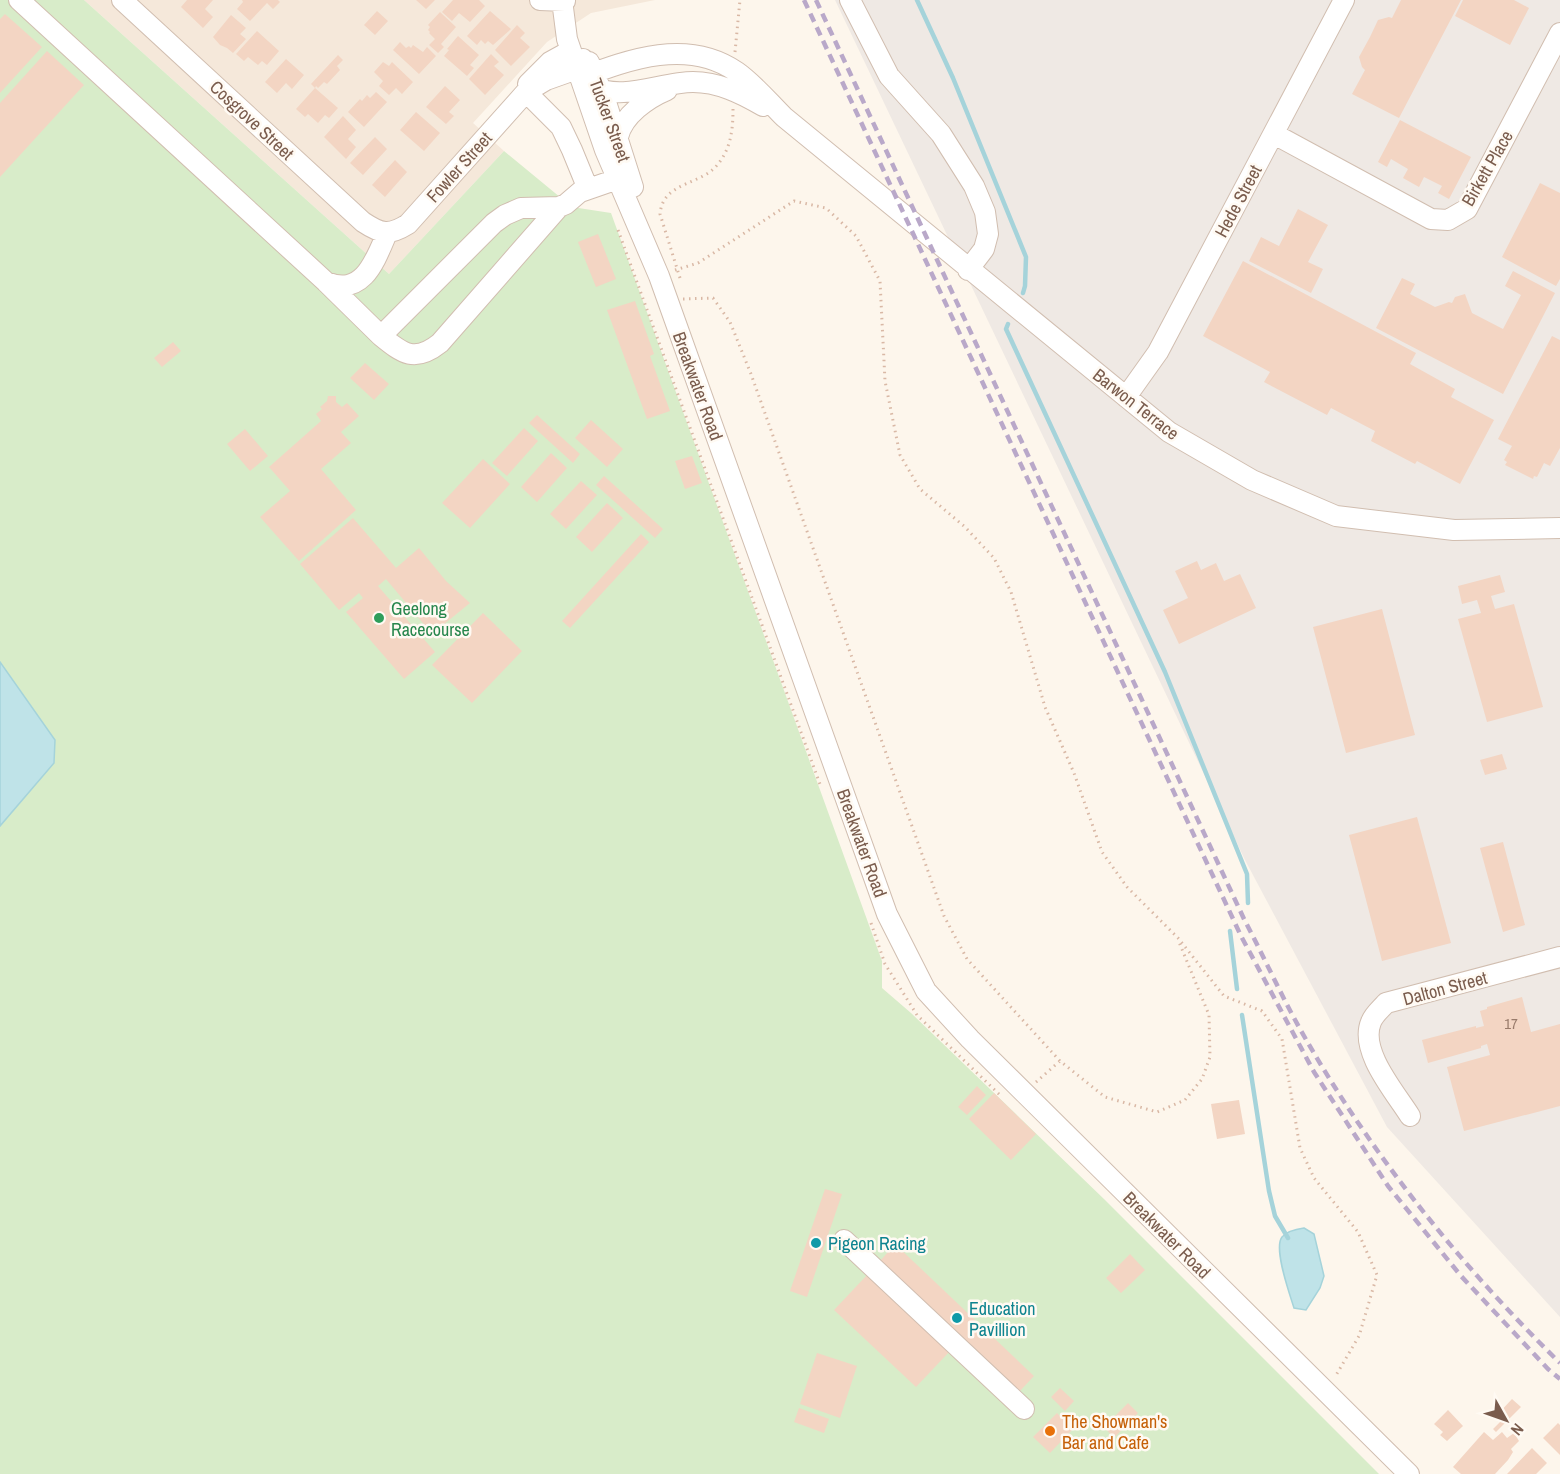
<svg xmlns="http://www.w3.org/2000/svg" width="1560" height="1474" viewBox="0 0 1560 1474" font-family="'Archivo Narrow',sans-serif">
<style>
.residential{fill:#f5e8da}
.industrial{fill:#efe9e4}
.green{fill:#d8ecc9}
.water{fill:#bfe3e8;stroke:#a5d3da;stroke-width:1.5}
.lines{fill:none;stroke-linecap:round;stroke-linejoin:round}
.stream{stroke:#a5d3da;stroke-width:4.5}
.building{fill:#f3d5c3}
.minor-casing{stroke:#d1beb0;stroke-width:22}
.path{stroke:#d9b8a5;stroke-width:3;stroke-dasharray:1.5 4.5;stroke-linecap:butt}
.minor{stroke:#fff;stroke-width:20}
.rail{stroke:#b9a8c9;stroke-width:4.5;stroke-dasharray:9 6;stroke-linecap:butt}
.leisure-dot{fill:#2e9e5b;stroke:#fffaf3;stroke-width:2}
.culture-dot{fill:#0f9aa8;stroke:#fffaf3;stroke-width:2}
.food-dot{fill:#e8710a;stroke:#fffaf3;stroke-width:2}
.labels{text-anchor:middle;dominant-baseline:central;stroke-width:5;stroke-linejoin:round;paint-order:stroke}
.number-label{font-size:15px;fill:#987a6a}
.street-label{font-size:18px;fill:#7a5c4d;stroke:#fffaf3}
.leisure-label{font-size:18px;fill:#27864d;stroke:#fffaf3;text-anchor:start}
.culture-label{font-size:18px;fill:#0d838f;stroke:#fffaf3;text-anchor:start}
.food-label{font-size:18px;fill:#c56008;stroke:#fffaf3;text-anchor:start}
</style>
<rect width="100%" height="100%" fill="#fdf6ec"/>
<path class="residential" d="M84,0H655L591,13L547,42L473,123L504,151L389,274Z"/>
<path class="industrial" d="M835,0H1560V1317L1387,1127L1245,860Z"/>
<path class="green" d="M0,0H84L389,274L504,151L572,207L611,213L882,961V988L911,1013L1104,1199L1379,1474H0Z"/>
<path class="water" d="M0,662L55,740L54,763L0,826Z
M1304,1228L1314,1234L1324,1276L1320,1288L1306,1310L1294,1308C1290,1295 1273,1248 1282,1237C1287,1231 1297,1229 1304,1228Z"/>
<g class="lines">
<path class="stream" d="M917,0L953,78L1026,257L1025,286L1023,293
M1008,324L1006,329L1165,672L1247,874L1248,903
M1230,931L1237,989
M1242,1015L1269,1191L1275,1216L1288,1238"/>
</g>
<path class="building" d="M187,0H213L205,9L213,17L203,28L181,7Z
M242,0H278L280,2L273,9L267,3L250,21L237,9L243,2Z
M416,0H435L426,9Z
M453,0H479L485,6L470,22L459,13L452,21L442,12Z
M1401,0H1461L1399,118L1352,94L1365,70L1362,67L1359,57L1370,37L1378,20L1389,17L1392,18Z
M1463,0H1514L1529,8L1510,45L1455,16Z
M377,11L388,21L375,35L364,25Z
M490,11L511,29L493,45L488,41L485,44L481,40L477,45L467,36Z
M440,12L456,27L441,44L444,47L438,53L429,45L435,39L429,33L430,32L428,30L430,27L428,25Z
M5,14L42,47L0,93V19Z
M231,15L246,28L240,34L246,39L233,53L227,48L220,45L213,37Z
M517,25L525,33L520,38L530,47L511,66L495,50Z
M257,31L279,51L267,65L262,61L258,65L248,57L244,61L236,54Z
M458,36L479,55L470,65L474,68L467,76L444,56L449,50L447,49Z
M400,42L406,48L409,46L411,48L413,45L423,52L427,47L436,56L419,74L393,50Z
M47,51L84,85L0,177V103Z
M491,54L499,62L494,66L504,75L485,95L469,79Z
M338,55L343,60L337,66L340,70L327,84L324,82L318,88L316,86L315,88L311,84Z
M286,59L304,75L292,89L286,83L277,93L265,82Z
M383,62L389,66L392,62L413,82L402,94L396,88L389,95L379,86L383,81L374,72Z
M445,86L460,100L449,112L454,116L446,124L426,107Z
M315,88L338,108L329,118L325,115L318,123L308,114L305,117L296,109Z
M376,92L387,102L364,127L348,112L360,99L362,101L367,95L370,98Z
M416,112L440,133L424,151L400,130Z
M343,116L356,130L348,139L356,147L346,159L324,137Z
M1400,120L1471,157L1449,199L1438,193L1442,186L1424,177L1419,187L1403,178L1408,169L1391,159L1387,167L1378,162Z
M375,137L387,149L363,175L350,163Z
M395,160L407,172L385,197L372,185Z
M1540,183L1560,193V279L1556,286L1502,257Z
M1298,209L1328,225L1308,262L1323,269L1311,293L1249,261L1261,237L1279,246Z
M598,234L616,279L596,287L578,242Z
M1243,261L1416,353L1410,364L1455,389L1451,397L1494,420L1460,484L1417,461L1415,464L1371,441L1375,431L1331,408L1327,415L1264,382L1270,372L1203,336Z
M1513,271L1555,293L1503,394L1376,328L1402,278L1415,284L1410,294L1435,307L1449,302L1452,303L1455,297L1465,294L1472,313L1503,329L1521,295L1505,286Z
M635,301L654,354L650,356L670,411L647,419L607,310Z
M1552,336L1560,340V448L1550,466L1544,463L1537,477L1534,476L1533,479L1505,465L1507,462L1504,460L1512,446L1498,439Z
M173,342L181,351L162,367L154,358Z
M365,363L389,384L374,400L350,378Z
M328,396H336V402L342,407L347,403L359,416L341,432L351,443L321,469L356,510L299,561L260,517L290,491L269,467L321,421L316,414L322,409L320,407L327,401Z
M537,415L580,454L573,463L529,423Z
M591,420L623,449L607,467L575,438Z
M524,428L538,441L507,476L492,463Z
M245,429L268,456L250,471L227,444Z
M551,453L567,468L537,502L521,487Z
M692,456L702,483L685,489L675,461Z
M483,459L510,484L470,528L442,503Z
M604,476L663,529L655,538L596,485Z
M581,481L597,495L566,529L550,514Z
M607,503L623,518L592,552L576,537Z
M353,518L396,568L419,548L446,581L470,603L432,634L386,579L378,586L435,652L404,679L346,612L363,598L359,593L339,610L300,564Z
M641,534L649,542L570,628L562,621Z
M1197,561L1201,570L1216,563L1224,581L1240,574L1256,608L1179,644L1163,610L1188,598L1175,571Z
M1500,575L1505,592L1491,596L1495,609L1514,604L1543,707L1487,722L1458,619L1481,613L1477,600L1462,604L1458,586Z
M1382,609L1415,735L1346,753L1313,627Z
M483,613L522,651L472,703L432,665Z
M1502,754L1507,769L1485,775L1480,760Z
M1417,817L1451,943L1382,961L1349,835Z
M1503,842L1525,925L1503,932L1480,848Z
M1522,997L1531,1032L1560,1024V1106L1464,1131L1447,1067L1490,1055L1487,1044L1481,1046V1048L1428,1063L1422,1040L1476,1026V1028L1484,1026L1480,1011L1487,1009V1007Z
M977,1086L986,1095L967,1115L958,1107Z
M994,1093L1036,1134L1011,1160L969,1119Z
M1239,1100L1245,1134L1217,1139L1211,1104Z
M825,1189L842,1194L807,1297L790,1291Z
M895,1244L1034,1376L1019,1392L880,1261Z
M1130,1254L1145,1270L1121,1293L1106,1278Z
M868,1274L950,1351L916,1387L834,1310Z
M817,1353L857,1366L840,1418L800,1404Z
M1060,1388L1074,1401L1065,1411L1051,1397Z
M1512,1399L1521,1407L1496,1432L1493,1429L1502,1420L1497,1415Z
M1128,1403L1138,1413L1114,1438L1104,1427Z
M799,1408L829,1419L824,1433L794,1422Z
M1448,1410L1463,1426L1447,1441L1440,1435L1443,1432L1434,1424Z
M1057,1413L1073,1429L1050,1453L1033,1437Z
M1558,1423L1560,1425V1455L1543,1438Z
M1484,1432L1493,1440L1502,1432L1507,1438L1514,1433L1519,1441L1511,1449L1513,1452L1508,1460L1495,1474H1461L1453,1467Z
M1532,1448L1547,1463L1536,1474H1507Z"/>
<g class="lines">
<g class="minor-casing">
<path id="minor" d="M19,0L326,282L381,336L494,223L505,215L521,208L559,207L566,204L580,192L629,175
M122,0L363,222C381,234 389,236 408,224L526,92L546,80L577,69L583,59
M540,0L565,1
M562,0L567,39L605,150L659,276L887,914L926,991L970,1039L1409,1474
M850,0L889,76L941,134L974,186L985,212L988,234L984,249L968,270
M589,62L605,99L633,187
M580,78C630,59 688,38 737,72C754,84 769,102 784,117L1169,432L1252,480L1336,516L1454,530L1560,528
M528,84L550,62L570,51
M592,86C622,102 661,82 693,82C718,82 741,93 763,106
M526,92L561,127L572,150L588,189
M1274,134L1431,219L1448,220L1467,209L1560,33
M618,137C623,115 648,98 667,90
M326,282C363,297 375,261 387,233
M381,336C403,354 415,363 440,343L559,207
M1126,397L1158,352L1344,0
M1410,1116C1395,1092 1359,1051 1371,1022C1374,1014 1381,1009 1386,1003L1560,957
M844,1240L1024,1409"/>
</g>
<path class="path" d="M735,52L740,0
M618,230L821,787
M675,270L698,263L794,201L826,208L856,236L880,281L885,381L900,455L920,489L965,527L994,558L1011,592L1045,707L1074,773L1102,852L1127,887L1178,938L1224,996L1262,1011L1282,1039L1300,1148L1314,1178L1358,1232L1377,1275L1359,1336L1335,1377
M680,278L660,214C663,181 701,186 718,164C731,148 733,129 733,109
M683,299L713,298L730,322L751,374L944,916L967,959L1060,1061L1105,1097L1157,1112L1185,1100L1202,1079L1210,1057L1209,1015L1179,942
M871,923L885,964L917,1015L1002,1097
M1036,1082L1060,1061"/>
<use href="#minor" class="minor"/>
<path class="rail" d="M804,0L1241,936L1314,1072L1388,1186L1461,1276L1548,1369L1560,1379
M816,0L1244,919C1263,955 1280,993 1300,1029C1370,1153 1459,1264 1560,1363"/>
</g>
<circle class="leisure-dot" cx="379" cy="618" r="6"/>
<g class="culture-dot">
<circle cx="816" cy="1243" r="6"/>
<circle cx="957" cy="1318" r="6"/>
</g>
<circle class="food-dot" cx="1050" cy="1431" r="6"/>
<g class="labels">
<g class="number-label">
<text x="1511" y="1023">17</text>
</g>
<g class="street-label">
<text transform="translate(252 120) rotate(43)">Cosgrove Street</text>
<text transform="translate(610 120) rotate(70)">Tucker Street</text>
<text transform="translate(459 167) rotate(-48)">Fowler Street</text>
<text transform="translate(1487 168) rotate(-60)">Birkett Place</text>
<text transform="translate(1238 201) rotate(-62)">Hede Street</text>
<text transform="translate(698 386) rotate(70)">Breakwater Road</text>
<text transform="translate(1136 404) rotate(38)">Barwon Terrace</text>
<text transform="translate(862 843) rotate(70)">Breakwater Road</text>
<text transform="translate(1445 988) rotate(-15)">Dalton Street</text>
<text transform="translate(1167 1235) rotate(45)">Breakwater Road</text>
</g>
<g class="leisure-label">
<text x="391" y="608">Geelong<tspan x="391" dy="21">Racecourse</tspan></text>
</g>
<g class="culture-label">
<text x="828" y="1243">Pigeon Racing</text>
<text x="969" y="1308">Education<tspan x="969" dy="21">Pavillion</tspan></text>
</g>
<g class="food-label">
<text x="1062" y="1421">The Showman's<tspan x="1062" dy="21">Bar and Cafe</tspan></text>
</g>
</g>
<g transform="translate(1506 1420) rotate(130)" stroke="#fffaf3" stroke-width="4.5" paint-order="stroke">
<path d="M0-4.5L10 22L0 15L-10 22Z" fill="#7a5c4d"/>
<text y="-9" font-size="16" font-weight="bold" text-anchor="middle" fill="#7a5c4d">N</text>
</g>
</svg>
